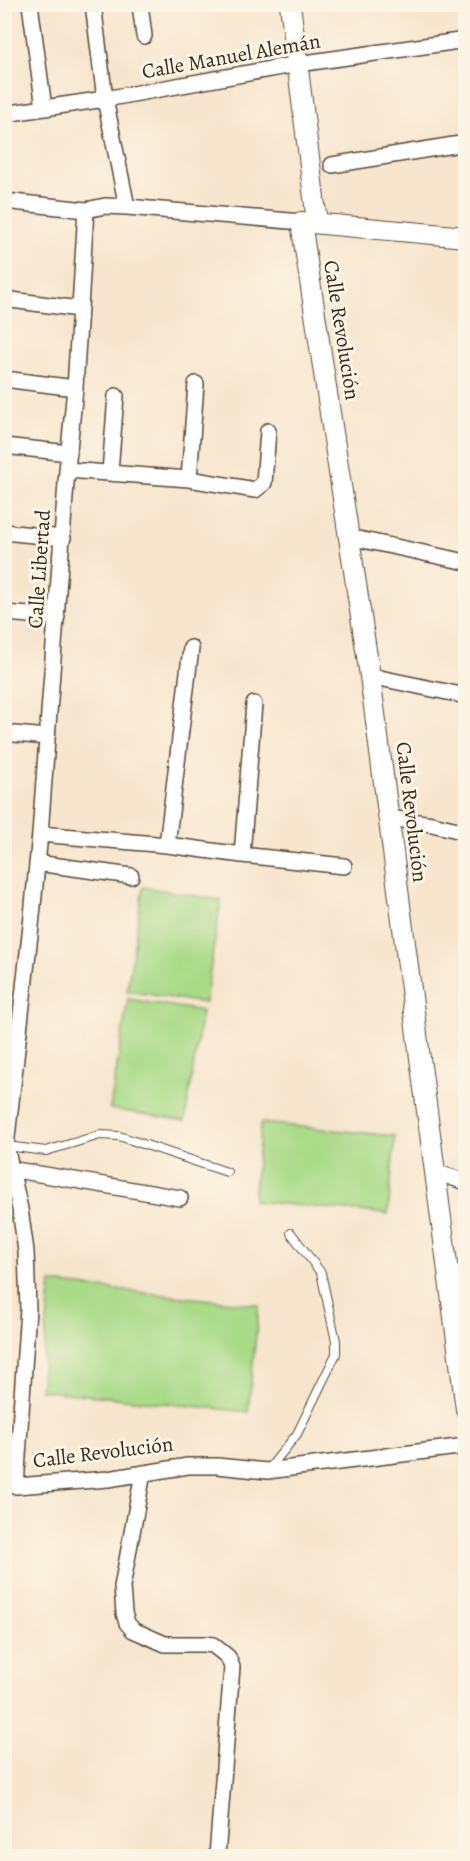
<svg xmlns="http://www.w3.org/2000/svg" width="470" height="1861" viewBox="0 0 470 1861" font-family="Alegreya,serif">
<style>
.green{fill:#a9da88;stroke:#728253;stroke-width:1.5}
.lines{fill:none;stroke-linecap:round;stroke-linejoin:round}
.service-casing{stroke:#574638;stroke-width:10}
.minor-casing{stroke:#574638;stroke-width:18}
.tertiary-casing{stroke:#574638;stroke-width:22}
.service{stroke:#fff;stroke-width:8}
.minor{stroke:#fff;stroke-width:15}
.tertiary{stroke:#fff;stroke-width:20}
.labels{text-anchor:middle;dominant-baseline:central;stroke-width:6;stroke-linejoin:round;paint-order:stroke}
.street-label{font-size:21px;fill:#3b2a1e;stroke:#fcf5e5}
</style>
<rect width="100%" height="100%" fill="#fcf5e5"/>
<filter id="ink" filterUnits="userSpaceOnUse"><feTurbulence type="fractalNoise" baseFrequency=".0167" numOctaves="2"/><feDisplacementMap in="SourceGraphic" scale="12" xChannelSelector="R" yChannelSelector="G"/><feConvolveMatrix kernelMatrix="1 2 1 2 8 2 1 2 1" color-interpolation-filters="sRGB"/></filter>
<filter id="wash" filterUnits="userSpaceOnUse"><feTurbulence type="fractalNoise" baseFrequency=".008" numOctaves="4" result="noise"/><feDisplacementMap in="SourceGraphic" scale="24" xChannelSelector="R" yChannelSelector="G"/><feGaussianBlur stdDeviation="1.35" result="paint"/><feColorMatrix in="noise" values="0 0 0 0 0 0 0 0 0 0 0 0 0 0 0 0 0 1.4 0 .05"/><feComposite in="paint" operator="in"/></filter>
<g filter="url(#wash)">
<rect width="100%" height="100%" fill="#f7e5cd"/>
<path class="green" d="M143,887L221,900L205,1003L127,991Z
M128,999L202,1011L185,1121L110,1109Z
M261,1123L395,1136L388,1214L253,1201Z
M51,1283L259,1305L248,1412L40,1390Z"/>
</g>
<g filter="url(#ink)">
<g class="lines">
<g class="service-casing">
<path id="service" d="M6,1146L46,1151L100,1135L119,1136L227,1172
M268,1470L297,1434L336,1354V1341L321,1273L291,1233"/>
</g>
<g class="minor-casing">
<path id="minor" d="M30,4L44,108
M93,4L105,99L127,207
M140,4L144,36
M4,114L105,99L298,64L466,40
M332,165L466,143
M4,201L86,210
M301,222L127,207L105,206L86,210L75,388L67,470L40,834L31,926L6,1146L20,1209L26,1251L28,1309L16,1486L108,1479L188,1466H217L267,1471L466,1446
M4,299L79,309
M4,379L75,388
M4,446L69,453
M67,470L189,479L255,490L264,483L268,431
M110,472L116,396
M189,479L196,384
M4,532L63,538
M349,537L466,562
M4,613L57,617
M370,676L466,696
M4,733L47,737
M389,818L432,824L466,832
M40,834L167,845L242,855L254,704
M167,845L191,648
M242,855L344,866
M37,863L131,876
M10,1169L180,1198
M435,1172L466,1182
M448,1275L466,1273
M143,1473L122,1587L124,1613L127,1623L133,1630L165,1644H205L213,1645L228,1657L232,1667L217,1856"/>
</g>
<g class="tertiary-casing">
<path id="tertiary" d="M290,4L317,222
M466,237L301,222L370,676L466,1409"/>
</g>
<use href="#service" class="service"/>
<use href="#minor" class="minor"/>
<use href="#tertiary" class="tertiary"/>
</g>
</g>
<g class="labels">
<g class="street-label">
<text transform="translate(231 56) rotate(-10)">Calle Manuel Alemán</text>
<text transform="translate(342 330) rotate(81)">Calle Revolución</text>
<text transform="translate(39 569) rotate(-86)">Calle Libertad</text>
<text transform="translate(412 812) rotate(83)">Calle Revolución</text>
<text transform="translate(103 1452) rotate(-7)">Calle Revolución</text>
</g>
</g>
<rect width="470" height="1861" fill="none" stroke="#fcf5e5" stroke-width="24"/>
</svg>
